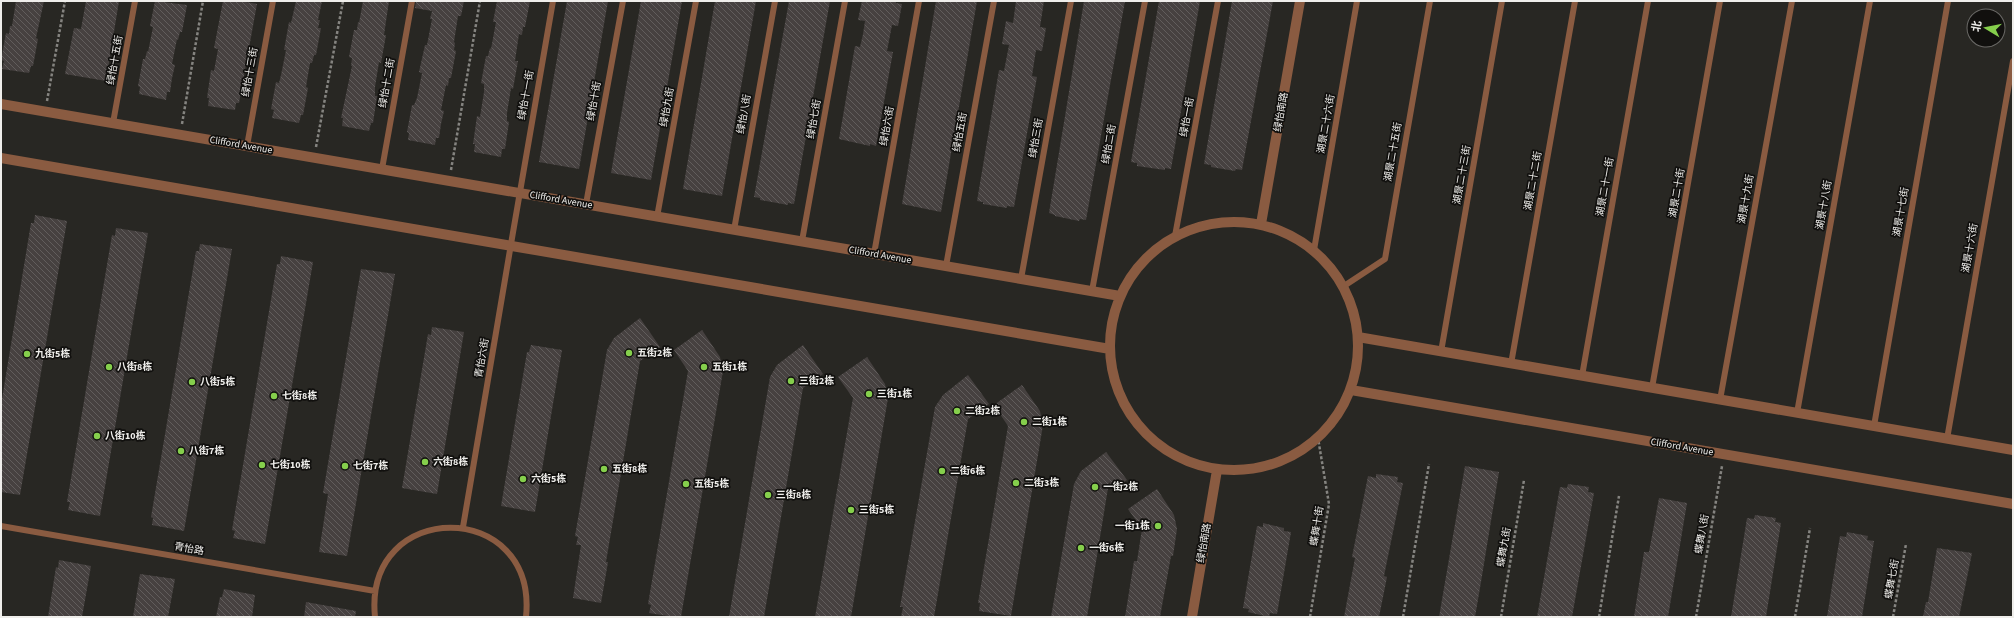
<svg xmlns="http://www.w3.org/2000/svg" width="2014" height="618" viewBox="0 0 2014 618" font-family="'Source Sans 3','Noto Sans SC',sans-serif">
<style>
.building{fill:url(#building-back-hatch)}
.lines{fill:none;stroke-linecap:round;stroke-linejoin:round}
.path{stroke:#858480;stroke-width:2.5;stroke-dasharray:3 2;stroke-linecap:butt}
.service{stroke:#8a5b41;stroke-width:6}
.minor{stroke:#8a5b41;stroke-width:10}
.poi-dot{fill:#85cf4c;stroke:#11100e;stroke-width:1.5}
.labels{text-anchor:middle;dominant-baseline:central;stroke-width:3.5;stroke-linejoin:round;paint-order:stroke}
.street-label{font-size:10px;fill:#efeeeb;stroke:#11100e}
.poi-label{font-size:10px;font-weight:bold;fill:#efeeeb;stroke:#11100e;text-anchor:start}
</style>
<defs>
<pattern id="building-back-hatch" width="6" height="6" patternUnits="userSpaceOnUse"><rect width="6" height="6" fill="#464140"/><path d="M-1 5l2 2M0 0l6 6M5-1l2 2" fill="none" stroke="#615d5c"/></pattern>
</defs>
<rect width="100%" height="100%" fill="#282723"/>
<path class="building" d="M16,1H44L36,38L38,39L33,66H31L29,73L2,69L4,61L1,60L6,33L9,34L10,26H12Z
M86,1H119L106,81L65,74L74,28L81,29Z
M155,1L187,5L182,32H180L178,40L177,39L172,64L175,65L172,78L170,92H167L166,100L139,94L140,87L138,86L143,59H145L147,51L148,52L153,27L150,26Z
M223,1H240L257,4L239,103H236L235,110L208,106L209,98H207L211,70L214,71L218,49L214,48Z
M296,1H322L318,20H320L318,28H321L316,55H314L312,63H310L306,87L308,88L303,115H301L299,123L272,118L274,110L271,109L276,82L279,83L281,75L286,50H284L289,22L291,23Z
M363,1H389L384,35H386L381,63L379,62L375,87V96H377L373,123H371L369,131L342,126L343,118H341L352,66H351L352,58L349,57L354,30H357L358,22L359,23Z
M416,1H464L461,16H458L454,42L455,43L454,50L456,51L451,78H449L448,86L446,85L441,110L444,111L441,124L439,138H436L435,145L408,140L409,133L407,132L412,105H414L417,98L422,73L419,72L425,45H427L432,19H430L432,11L415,8Z
M497,1H530L525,27H523L522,35L519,34L515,61H518L513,89L511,88L507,113V121L509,122L505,149H502L501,157L474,152L475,144H473L477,116L480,117L484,92V84L481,83L486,56H488L490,48L491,49L496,22H493Z
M567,1H608L579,169L539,162Z
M641,1H682L651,180L611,173Z
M715,1H756L722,196L683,189Z
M789,1H830L794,204L788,203V205L760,200V198L754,197Z
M862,1H896V3L902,4L898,26L892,25L887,51L893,52L876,146L870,144V146L839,139L855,46L860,47L863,34L865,21L858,20Z
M936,1H977L941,212L902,204Z
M1016,1H1044L1040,27L1046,28L1042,51L1036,50L1032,76L1037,77L1014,207L1007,206V208L983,204V202L977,201L999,70L1004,71L1009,45L1002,44L1006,21L1013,23Z
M1084,1H1125L1086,220L1080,219L1079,221L1055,216V215L1049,213Z
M1159,1H1200L1171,169L1165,168V170L1137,166V163L1131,162Z
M1232,1H1273L1242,170L1236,169L1235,171L1211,167V165L1204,164Z
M35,215L67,221L20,495L1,492V405L31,223H34Z
M116,228L148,233L100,516L68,510L70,502H67L112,235L115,236Z
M200,244L232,249L184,531L152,525L153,518L151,517L196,251H199Z
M281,256L313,262L265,544L233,538L235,531L232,530L277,264H280Z
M361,269L395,274L347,556L319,552L328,494L323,493Z
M640,318L660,347L640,361L606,562H608L601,603L573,598L581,545H576L578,537L575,536L607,350L614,338Z
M432,327L464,332L437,494L402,488L428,334L431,335Z
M702,330L720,357L723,371L681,617H674L649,613L651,605L648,604L688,371L674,350Z
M531,345L562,350L535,512L501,506L527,352H529Z
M803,345L823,374L803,388L764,617H729L770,377L777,365Z
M867,357L885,384L888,398L851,617H815L853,398L838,377Z
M968,375L989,404L968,419L934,617H901L903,607H900L935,407L943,395Z
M1022,385L1040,411L1043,425L1011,616L979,611L980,603H978L1008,426L994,405Z
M1106,452L1127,480L1114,489L1109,482L1087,617H1051L1074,484L1081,471Z
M1465,466L1499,472L1481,582L1475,617H1439Z
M1376,474L1398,477L1397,482L1403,483L1384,576L1387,577L1379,617H1344L1355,558L1352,557L1368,476L1376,478Z
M1568,484L1589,487L1588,492L1594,493L1572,617H1537L1560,487L1567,488Z
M1157,489L1174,515L1177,529L1173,556H1171L1160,617H1125L1134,561H1137L1142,529L1128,509Z
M1659,498L1687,503L1668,617H1634L1644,552H1649Z
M1755,515L1776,518L1775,522L1781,523L1766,617H1731L1747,518L1754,519Z
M1263,523L1284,528V531L1291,532L1277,614L1270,613L1269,617L1248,612L1249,609L1243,608L1257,526L1263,527Z
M1847,532L1868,536L1867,540L1874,541L1862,617H1827L1840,536L1846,537Z
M1937,548L1972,553L1959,617H1923L1926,602H1928Z
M59,560L91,566L82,617H48L56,567L58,568Z
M140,574L175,579L168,617H133Z
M224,589L255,595L252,617H216L220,597H222Z
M306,602L356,611L355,617H304Z"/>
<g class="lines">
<path class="path" d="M47,101L65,1
M182,124L203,1
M316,147L343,1
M451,170L480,1
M1310,617L1329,504L1318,438
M1403,617L1429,464
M1501,617L1524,480
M1599,617L1619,496
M1696,617L1722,466
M1795,617L1810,528
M1893,617L1906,544"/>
<path class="service" d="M113,123L135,1
M247,146L273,1
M382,169L412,1
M586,204L623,1
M657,217L696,1
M734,230L775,1
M1175,236L1218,1
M802,241L845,1
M1314,250L1357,1
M874,254L919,1
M946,266L994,1
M1021,279L1071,1
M1344,286L1385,259L1430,1
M1092,291L1145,1
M1441,352L1502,1
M1511,364L1575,1
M1582,376L1648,1
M1652,388L1720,1
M1720,400L1792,1
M1797,413L1870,1
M1874,426L1948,1
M1947,439L2013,61
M1,526L375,591
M463,527C493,352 522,176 553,1
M375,617C363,498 538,498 526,617"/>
<path class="minor" d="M1,104L1120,296
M1,158L1110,349
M1110 346a124 124 0 1 1 248 0a124 124 0 1 1-248 0Z
M1261,224L1300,1
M1358,337L2013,450
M1351,390L2013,504
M1192,617L1217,470"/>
</g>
<g class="poi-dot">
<circle cx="629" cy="353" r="4"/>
<circle cx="27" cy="354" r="4"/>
<circle cx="109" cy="367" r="4"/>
<circle cx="704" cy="367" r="4"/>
<circle cx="791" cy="381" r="4"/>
<circle cx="192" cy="382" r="4"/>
<circle cx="869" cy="394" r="4"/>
<circle cx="274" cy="396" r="4"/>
<circle cx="957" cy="411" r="4"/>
<circle cx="1024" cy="422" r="4"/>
<circle cx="97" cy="436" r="4"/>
<circle cx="181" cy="451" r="4"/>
<circle cx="425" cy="462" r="4"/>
<circle cx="262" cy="465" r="4"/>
<circle cx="345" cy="466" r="4"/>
<circle cx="604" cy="469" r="4"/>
<circle cx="942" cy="471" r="4"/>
<circle cx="523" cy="479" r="4"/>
<circle cx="1016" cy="483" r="4"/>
<circle cx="686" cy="484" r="4"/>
<circle cx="1095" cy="487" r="4"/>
<circle cx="768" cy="495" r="4"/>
<circle cx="851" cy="510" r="4"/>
<circle cx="1158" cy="526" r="4"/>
<circle cx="1081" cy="548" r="4"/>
</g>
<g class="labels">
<g class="street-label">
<text transform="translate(115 60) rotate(-80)">绿怡十五街</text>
<text transform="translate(250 72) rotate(-80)">绿怡十三街</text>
<text transform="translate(387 83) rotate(-80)">绿怡十二街</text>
<text transform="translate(526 95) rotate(-80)">绿怡十一街</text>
<text transform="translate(594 101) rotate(-80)">绿怡十街</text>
<text transform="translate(667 107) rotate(-80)">绿怡九街</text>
<text transform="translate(1281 112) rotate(-80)">绿怡南路</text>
<text transform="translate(744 114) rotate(-80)">绿怡八街</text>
<text transform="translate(1187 117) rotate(-80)">绿怡一街</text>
<text transform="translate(814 119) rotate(-80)">绿怡七街</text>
<text transform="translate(1326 124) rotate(-80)">湖景二十六街</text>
<text transform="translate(887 126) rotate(-80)">绿怡六街</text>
<text transform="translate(960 132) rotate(-80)">绿怡五街</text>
<text transform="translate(1036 138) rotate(-80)">绿怡三街</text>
<text transform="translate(1109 144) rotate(-80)">绿怡二街</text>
<text transform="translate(241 145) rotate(10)">Clifford Avenue</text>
<text transform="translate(1393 152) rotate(-80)">湖景二十五街</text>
<text transform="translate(1462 175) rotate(-80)">湖景二十三街</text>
<text transform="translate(1533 181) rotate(-80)">湖景二十二街</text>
<text transform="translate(1605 187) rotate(-80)">湖景二十一街</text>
<text transform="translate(1677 193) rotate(-80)">湖景二十街</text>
<text transform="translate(1746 199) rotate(-80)">湖景十九街</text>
<text transform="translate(561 200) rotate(10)">Clifford Avenue</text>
<text transform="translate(1824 205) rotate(-80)">湖景十八街</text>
<text transform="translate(1901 212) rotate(-80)">湖景十七街</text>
<text transform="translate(1970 248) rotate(-80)">湖景十六街</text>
<text transform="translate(880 255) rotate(10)">Clifford Avenue</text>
<text transform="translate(482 358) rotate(-80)">青怡六街</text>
<text transform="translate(1682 447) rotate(10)">Clifford Avenue</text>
<text transform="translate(1317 526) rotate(-81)">蝶舞十街</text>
<text transform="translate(1702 534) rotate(-80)">蝶舞八街</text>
<text transform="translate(1204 543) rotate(-80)">绿怡南路</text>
<text transform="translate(1504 547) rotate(-80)">蝶舞九街</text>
<text transform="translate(189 549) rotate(10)">青怡路</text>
<text transform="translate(1892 579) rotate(-80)">蝶舞七街</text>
</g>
<g class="poi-label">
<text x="637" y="353">五街2栋</text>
<text x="35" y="354">九街5栋</text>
<text x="117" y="367">八街8栋</text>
<text x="712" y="367">五街1栋</text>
<text x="799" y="381">三街2栋</text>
<text x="200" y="382">八街5栋</text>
<text x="877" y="394">三街1栋</text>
<text x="282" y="396">七街8栋</text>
<text x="965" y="411">二街2栋</text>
<text x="1032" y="422">二街1栋</text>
<text x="105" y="436">八街10栋</text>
<text x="189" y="451">八街7栋</text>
<text x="433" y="462">六街8栋</text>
<text x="270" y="465">七街10栋</text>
<text x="353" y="466">七街7栋</text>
<text x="612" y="469">五街8栋</text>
<text x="950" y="471">二街6栋</text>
<text x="531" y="479">六街5栋</text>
<text x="1024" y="483">二街3栋</text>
<text x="694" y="484">五街5栋</text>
<text x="1103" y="487">一街2栋</text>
<text x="776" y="495">三街8栋</text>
<text x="859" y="510">三街5栋</text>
<text x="1150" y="526" text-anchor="end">一街1栋</text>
<text x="1089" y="548">一街6栋</text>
</g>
</g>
<rect width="2014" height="618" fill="none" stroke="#efeeeb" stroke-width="4"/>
<g transform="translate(1986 28) rotate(280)"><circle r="19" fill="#11100e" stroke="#6a6966"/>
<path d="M0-3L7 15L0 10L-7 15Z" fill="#85cf4c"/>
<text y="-6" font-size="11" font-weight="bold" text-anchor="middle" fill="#efeeeb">北</text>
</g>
</svg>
